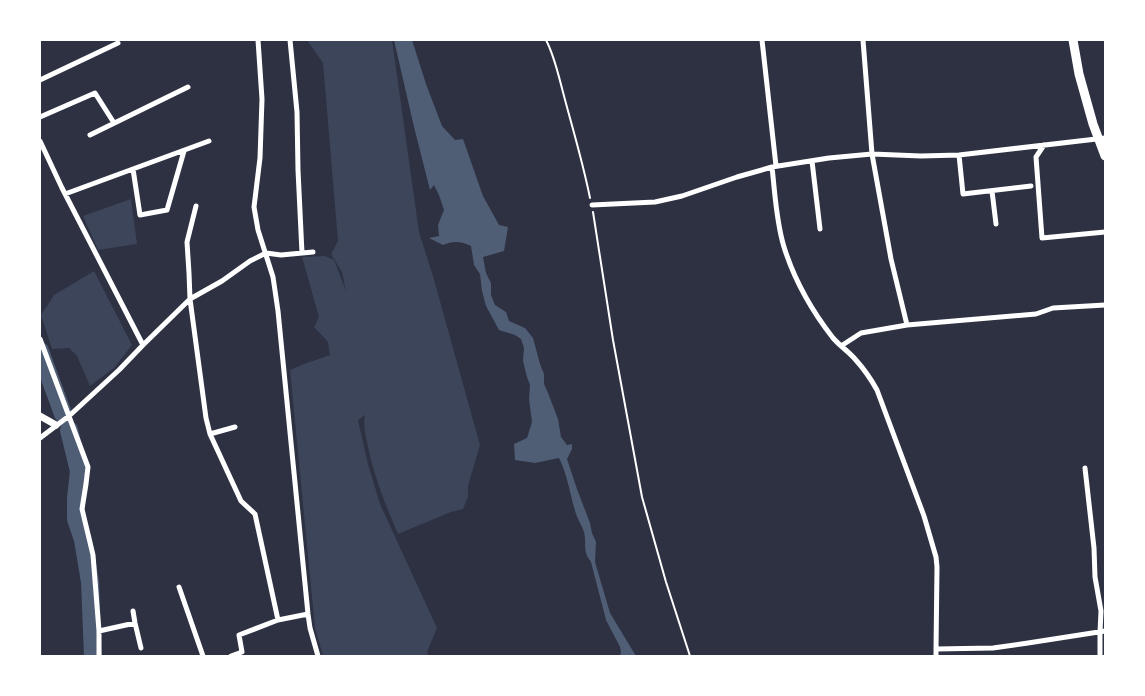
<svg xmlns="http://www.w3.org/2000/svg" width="1145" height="696" viewBox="0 0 1145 696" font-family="Quicksand,sans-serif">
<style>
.green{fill:#3c4559}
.water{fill:#4f5d75}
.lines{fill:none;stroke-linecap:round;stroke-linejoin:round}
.river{stroke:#4f5d75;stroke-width:18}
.path{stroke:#fff;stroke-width:2}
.minor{stroke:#fff;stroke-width:5}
.tertiary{stroke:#fff;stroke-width:7}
.primary{stroke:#fff;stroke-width:9}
</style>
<rect width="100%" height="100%" fill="#2d3142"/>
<path class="green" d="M307,40H392L419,232L433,276L480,445L468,486V497L463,509L451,512L398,534C385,504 373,474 367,442C365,433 363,424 365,415L358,420L368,464L380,504L437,628L427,652L429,656H323L315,628L290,370L304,364L330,355L328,342L314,327L319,317L302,257L325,256L334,260L346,291L342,272L331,254L338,241L323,63Z
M131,199L137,244L98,250L83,216Z
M94,271L132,345L114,368L90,386L77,356L69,348L52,349L41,315L54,295Z"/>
<path class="water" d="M394,40H412L426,84L442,126L455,140L463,139L483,196L499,225L508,227L504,251L483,257L486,273L491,283V295L495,305L506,312L509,321L525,328L533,338L540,364L544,374V384L548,393L558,419L561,437L567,445L572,444V449L567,459L577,489L590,523L592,533L596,542L595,562L610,613L636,656H620L621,652L620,647L606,620L591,562C582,550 587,545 584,532C582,526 578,520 576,514C570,495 568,476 559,458L535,463L515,460L514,444L527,438L532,422L529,399L530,385L527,377L523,361L524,348L521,339L515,335L499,330L486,306L482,291L480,274L474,265L471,246C461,241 453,241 443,245L429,238L439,236L438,225L444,210L439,195L434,185L430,190L414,127Z"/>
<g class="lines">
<path class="river" d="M40,351L63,414
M69,430L79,471L76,498V519L83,540L90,582L93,656"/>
<path class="path" d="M546,40C555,57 559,78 564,96C573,130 583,163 590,198
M593,212L613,340L642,497L666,582L690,656"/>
<path class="minor" d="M258,40L262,99L260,158L254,207L258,230L273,277L278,311L308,614L310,628L318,656
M290,40L297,112L298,170L302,253
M762,40L776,166
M863,40L872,154L891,259L907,325
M40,80L118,43
M40,117L95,93L114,123
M90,135L188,87
M40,141L62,188L143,345
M1044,145L1036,157L1042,238L1105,232
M959,155L963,194L1031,186
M812,161L820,229
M772,167C775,193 776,221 784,247C794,279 812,311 833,338C840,346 848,351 855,359C864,369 871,379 877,390L924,516L936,557L937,567L936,649V656
M133,169L140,215L167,210L184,151
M992,191L996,224
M65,194L209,141
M592,205L655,202L682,196L737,177L772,167L829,158L872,154L921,156L959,155L1105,138
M196,206L187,242L189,273L190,299L206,418L210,434L241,501L255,514L278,620
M40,339L88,467L86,484L82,509L93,555L99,631V656
M841,346L861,333L907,325L1036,314L1053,308L1105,305
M210,434L235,427
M40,438L69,416L119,370L143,345L190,299L222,281L250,261L266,253L281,255L313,252
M1085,468L1094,548L1095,577L1101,611L1100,632V656
M179,587L203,656
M133,611L135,623L141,648
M99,631L135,623
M936,649L993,648L1028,643L1105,631
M231,656L242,652L239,635L278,620L308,614"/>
<path class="tertiary" d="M40,416L56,425"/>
<path class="primary" d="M1073,40L1079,74L1093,124L1105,156"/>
</g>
<rect width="1145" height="696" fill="none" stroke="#ffffff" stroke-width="82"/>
</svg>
